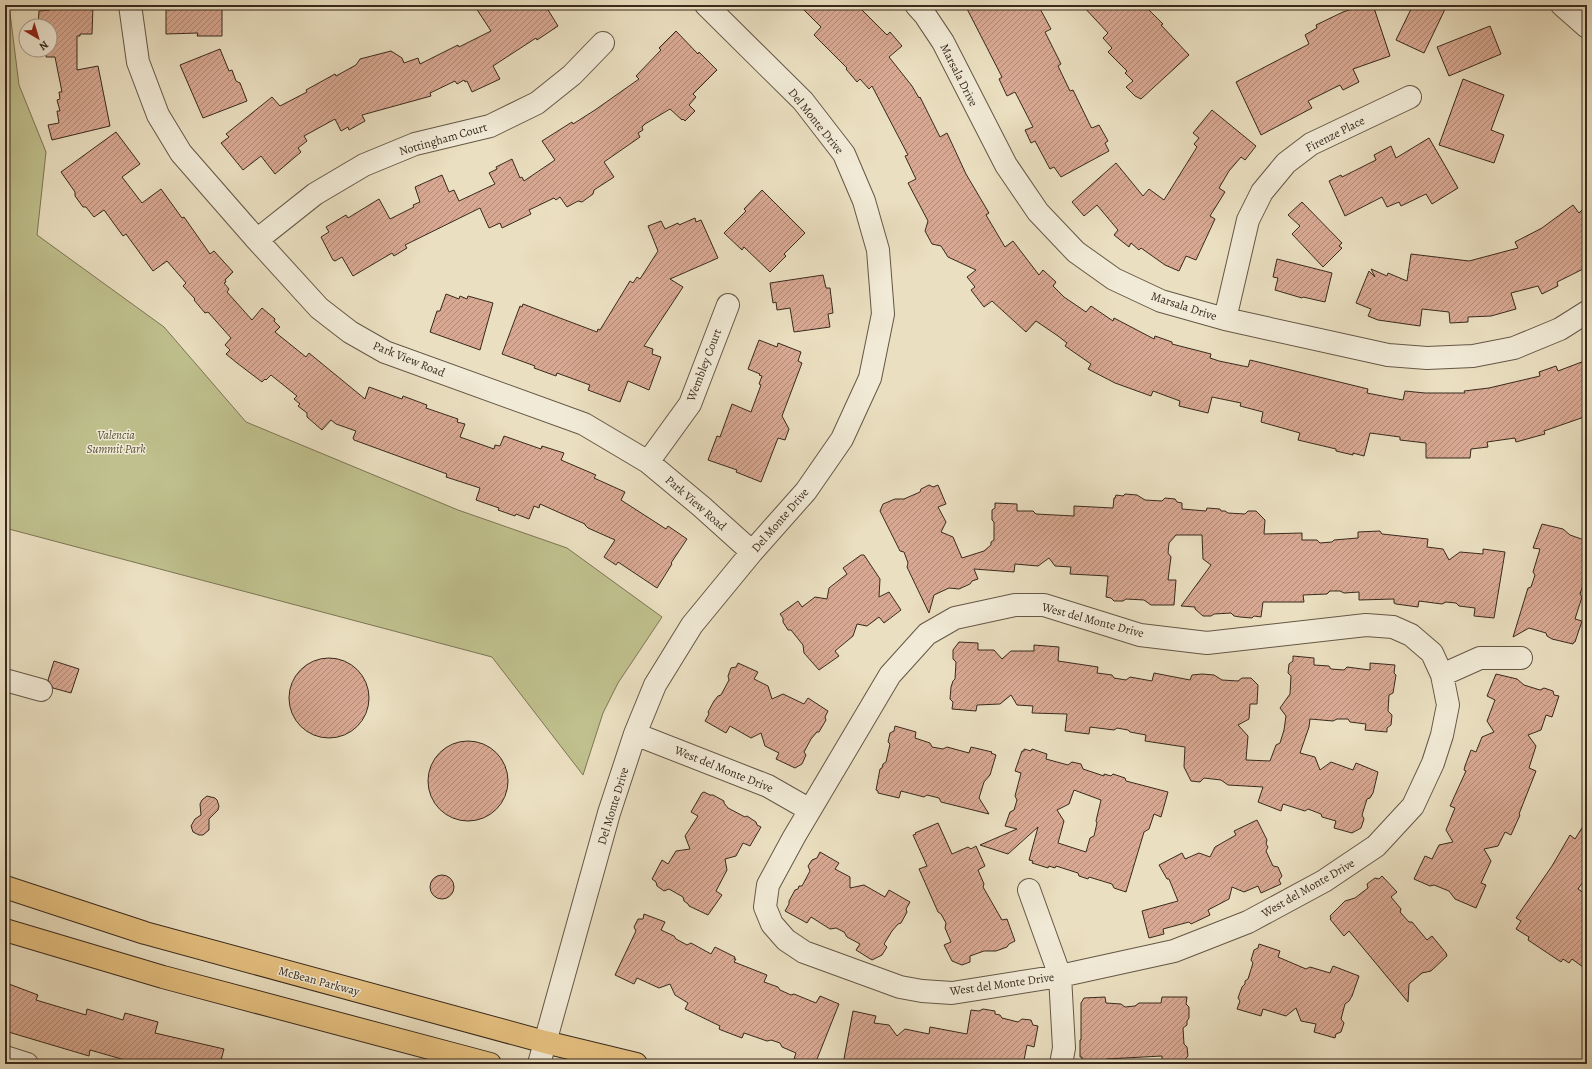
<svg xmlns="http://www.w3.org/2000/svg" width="1592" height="1069" viewBox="0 0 1592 1069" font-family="Alegreya,serif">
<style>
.green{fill:#bfc08d;stroke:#7c7555}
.building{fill:url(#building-hatch);stroke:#392a1d;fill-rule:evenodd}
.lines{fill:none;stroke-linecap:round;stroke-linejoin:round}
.minor-casing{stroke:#655746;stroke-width:24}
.major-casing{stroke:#392a1d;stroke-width:24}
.minor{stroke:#f1ead6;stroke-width:22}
.major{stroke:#e5c080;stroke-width:22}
.labels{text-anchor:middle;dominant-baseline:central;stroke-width:3;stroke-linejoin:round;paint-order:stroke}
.street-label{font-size:12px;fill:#392a1d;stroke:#f1ead6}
.park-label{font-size:12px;font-style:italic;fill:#5a5039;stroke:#f1ead6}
</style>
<defs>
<pattern id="building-hatch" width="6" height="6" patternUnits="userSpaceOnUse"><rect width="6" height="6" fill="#d8a892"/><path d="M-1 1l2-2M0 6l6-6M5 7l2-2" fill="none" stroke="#b08977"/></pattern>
</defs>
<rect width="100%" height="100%" fill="#eadfc0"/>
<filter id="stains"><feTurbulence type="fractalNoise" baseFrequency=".005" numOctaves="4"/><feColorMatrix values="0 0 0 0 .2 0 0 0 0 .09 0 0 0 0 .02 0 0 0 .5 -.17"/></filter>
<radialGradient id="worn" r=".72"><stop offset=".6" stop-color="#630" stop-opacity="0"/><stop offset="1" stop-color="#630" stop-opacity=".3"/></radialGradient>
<path class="green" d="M5,5H9L19,85L46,152L37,235L164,327L246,422L458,510L567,548L662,617L618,683L603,713L583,775L492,657L5,528Z"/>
<path class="building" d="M51,5H93L92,34H80V36H77V70L98,66L110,126L52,140L48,125L59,123L57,111H60L57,100L60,99L59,92H62L55,57H46L47,50H50V26H38L39,11L50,10Z
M182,5H222V36H197L198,33L166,34V10L182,9Z
M474,5H545L558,26L537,40L536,38L493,66L500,79L472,92L467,81L465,82L464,80L457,84L455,81L430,93L431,96L362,115L365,121L349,130L348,127L341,131L335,119L304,136L307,141L298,148L301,152L275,174L261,156L243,170L221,143L229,137L226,134L272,97L280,106L307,92L306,90L335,74L336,76L356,65L360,59L391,51L402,58L404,63L418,58L420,64L458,45L459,47L491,31Z
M799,5H857L887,35L890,32L902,46L889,57L912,86L919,98L920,97L940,137L947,133L966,174L989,213L986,215L1005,247L1013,241L1039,275L1043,270L1056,282L1053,286L1064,297L1086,312L1091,306L1113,321L1114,318L1154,339L1155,336L1172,342V344L1211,354L1210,358L1219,361L1248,367L1250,360L1368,389L1367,393L1403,400L1405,391L1425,393H1465L1464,391L1489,388L1540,376L1539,372L1556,366L1558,371L1587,360V416L1544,431L1545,434L1516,442L1515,438L1487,442L1488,447L1471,449L1470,458H1426V443L1400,440V437L1370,433L1364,456L1353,453V455L1336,451V449L1298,440L1300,433L1261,422L1263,412L1240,406L1241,403L1212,397L1208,413L1179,406L1180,401L1153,391L1151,396L1115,383L1088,369L1091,364L1065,346L1067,343L1058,336L1036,321L1026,332L992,301L984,307L971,290L975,287L967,277L976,270L948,257L941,246L932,244L925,231L928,221L908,183L916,179L905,156L908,155L872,86L869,89L860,79L857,82L846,69L847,68L814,35L821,27Z
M965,5H1038L1051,29L1045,32L1061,64L1058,66L1070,91L1073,90L1091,127L1092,128L1099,125L1108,141L1105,143L1109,151L1061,177L1054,167L1050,169L1035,141L1031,143L1025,130L1033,127L1015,92L1007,96L999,79L1002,77Z
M1082,5H1144L1163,24L1161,25L1189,55L1141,99L1135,96L1126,87L1133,81L1125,73L1127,71L1108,52L1112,48L1103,38L1108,33Z
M1364,5H1373L1390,56L1353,69L1359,82L1343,90L1340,85L1308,101L1312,108L1261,135L1236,82L1309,44L1305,35L1317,28L1316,25L1343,12Z
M1413,5H1447L1424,53L1396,40Z
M1490,26L1501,54L1449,76L1437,47Z
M676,31L698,54L699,52L717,70L693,94L696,97L689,105L695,111L685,121L683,119L682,120L670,109L645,124L642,127L643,130L638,133L640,137L604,162L614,177L594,190L593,194L582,202L578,201L567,207L560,197L556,200L554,198L529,210L531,214L502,228L500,223L489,228L480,208L405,245L407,248L394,256L392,253L353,276L342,257L335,261L333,260L321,237L329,232L326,227L346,215L348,218L379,199L390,219L414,207L413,205L420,202L415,187L442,175L449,192L454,190L459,201L495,184L489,173L497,169L496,167L512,159L520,178L522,177L524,181L555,160L542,141L572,122L573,124L595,110L639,79L636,76L661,50L659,48Z
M220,49L229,71L232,70L236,81L240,83L247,101L203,118L180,65Z
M1463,79L1504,95L1491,130L1504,135L1494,163L1439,145Z
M1212,110L1256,146L1245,160L1241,157L1229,171L1219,188L1225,192L1210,216L1215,219L1196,260L1186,256L1179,271L1165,265L1141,248L1139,250L1131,243L1129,247L1114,235L1118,230L1097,205L1084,216L1072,202L1116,163L1143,196L1149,189L1164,200L1197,147L1194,144L1199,138L1193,133Z
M116,132L140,164L122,177L142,203L161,189L182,218L184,217L210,254L214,251L233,272L225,280L226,282L224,283L229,289L227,292L252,320L262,308L275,319L274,321L280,327L275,332L306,357L309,353L365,399L369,387L402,399L403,396L427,405L426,408L458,419L457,422L465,424L460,437L494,449L495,445L500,446L504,436L541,449L542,446L564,453L561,460L596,475L594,478L625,492L621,500L666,529L668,526L687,539L671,563L672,564L657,588L618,562L616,565L604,557L615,540L588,528L585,525V524L540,504L539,508L534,506L529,519L516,514L515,516L498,510L499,508L476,500L480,488L446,477L447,474L354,440L353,438L356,431L336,424L331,420L322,430L307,417V413L298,406L300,404L294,399L297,396L271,375L266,380L265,379L262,382L237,363L226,354L230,350L225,345L231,338L208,312L205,313L194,300L195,299L183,286L186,283L167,261L153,271L126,234L123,236L104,210L94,217L86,207H83L75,196V192L61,172Z
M1429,138L1458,188L1432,204L1426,194L1401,206L1399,202L1387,207L1382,197L1345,216L1329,181L1341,175L1342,177L1376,160L1374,155L1391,146L1396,158Z
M762,190L805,233L784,254L786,256L770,272L744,247L742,250L724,233L746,211L744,209Z
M1302,202L1342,243L1339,246L1342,248L1323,267L1292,234L1300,226L1288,215Z
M1573,205L1579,213L1587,205V267L1557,282L1558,286L1542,294L1538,286L1511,293L1516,309L1491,316L1468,317V322L1450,323L1449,312L1422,309L1420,326L1378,320L1368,316L1371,309L1356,303L1369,271L1375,277L1371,269L1387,276L1388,273L1407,281L1411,254L1469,261L1518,248L1515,242L1542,228Z
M695,218L696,222L701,220L718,258L670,279L683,287L644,346L653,349L652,354L661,357L649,390L628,381L620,402L588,390L590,385L557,373L556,376L534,368L535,366L502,354L520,306L522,307L523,304L597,332L598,329L600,330L630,281L633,283L637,277L640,279L658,251L648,226L661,221L665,229L678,223L679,225Z
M1277,259L1332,273L1325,302L1303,297L1302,298L1275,290L1278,278L1273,277Z
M823,275L826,288H830L833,313L828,314L830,327L794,332L790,308L777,310L776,302L773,303L770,283Z
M446,294L459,299L460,296L467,299L468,296L493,303L480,350L430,332L437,311H440Z
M759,340L777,347L778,343L801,352L798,361L802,363L782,416L789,429L785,440L778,438L761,482L736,472L737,470L708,460L717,436L720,437L732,404L751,412L761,385L759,384L762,376L759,375L760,374L748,369Z
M929,485L933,487L938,485L946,504L938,507L946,522L941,532L953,537L962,558L984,551L991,545V542L994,540V522L992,520V510L995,508V503L1017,504V511H1033L1036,514L1074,516V506L1113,508L1114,498H1115L1116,495L1123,496L1125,494L1137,495L1145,500L1162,501L1165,498L1175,499L1177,502L1182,503V509L1206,511L1207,508L1220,509L1221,511H1225L1228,513L1245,514L1248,511H1256L1265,520L1264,534L1302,533V540H1317L1320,543L1332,542L1334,540L1358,538V532L1380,531L1382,534L1428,539L1427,547L1443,549L1449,560L1460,552L1483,554V549L1505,552L1494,618L1474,616L1475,608L1459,606L1456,603L1446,602L1442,604L1419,601L1418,607L1396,604L1394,603V599L1359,600V592L1344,593L1340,591H1330L1327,594L1303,595L1304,602H1263L1261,617L1254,616L1252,618L1240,617L1234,616L1231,613L1214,614L1211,616H1203L1195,609V607L1181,606L1211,565L1203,559L1202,535H1176L1169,543L1168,553L1171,557L1168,580H1176L1174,605H1151L1144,600L1126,599L1123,601H1114L1111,598L1106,597L1108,576L1070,574L1071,567L1055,566L1049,558L1038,566L1015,564L1014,572L974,569L978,579L972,581L970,584L959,589L949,588L934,595L929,613L907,567L908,563L904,552L900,551L880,511L883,504L895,499H904L920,492L921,489Z
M1542,524L1563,529L1570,535L1587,541V580L1584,582L1580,594L1582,597L1575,619L1582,621L1575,642H1574L1573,644L1552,639L1547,636L1546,633L1529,628L1513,637L1528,588L1531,587L1535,575L1533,572L1540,549L1533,548Z
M861,555H864L880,579L879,597L889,592L901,610L884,623L879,617L867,626L857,624L853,636L835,651L839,656L819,670L804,653L803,645L791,630H788L783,622V618L780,614L798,601L802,607L815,597L827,599L829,588L847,574L843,568Z
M959,642L978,643V650H994L1002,659L1011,651H1034V645L1059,647L1058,661L1098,667L1097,673L1112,675L1114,678L1126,680L1130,677L1152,681L1154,673L1190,680L1192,675L1202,674L1214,675L1222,680L1238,681L1242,678H1251L1258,685L1257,704H1250L1249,719L1238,725L1248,736L1246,760L1270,761L1276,745L1280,743L1284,730L1286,716L1280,708L1290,694L1291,676L1288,673L1289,664L1293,661V656L1314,658V665L1329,666L1331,669L1344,670L1347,667L1370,670V663L1395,665L1394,673L1396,675L1393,693L1389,695L1388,711L1392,715L1391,725L1387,728V732L1365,730L1366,724L1350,722L1348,719H1337L1333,721L1310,719L1309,727L1300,753L1315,757L1320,770L1331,762L1353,770L1356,763L1378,772L1373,793L1370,798L1367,799L1362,815L1364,819L1361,828L1352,833L1334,828L1336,821L1322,817L1321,814L1308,809L1305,811L1283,804L1281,811L1258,802L1263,787L1228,785L1221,780L1204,778L1200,782L1191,781L1184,767L1185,747L1145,741L1146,735L1130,732L1128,730L1117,728L1114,730L1090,727L1089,734L1065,731L1067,714L1032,713L1033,706L1017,705L1011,695L1000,704L977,705L976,711L952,709L953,702L950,699L951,687L953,681L955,679L956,662L953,659V650Z
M289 698a40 40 0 1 1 80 0a40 40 0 1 1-80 0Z
M54,661L79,669L71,693L53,688L48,680Z
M738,663L758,672L754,679L768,686L772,699L783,694L804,704L808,698L828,711L825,717L826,720L819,732H817L811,739L804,752L806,755L802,764L795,768L776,759L779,753L765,746L761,733L751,738L730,726L726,733L705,721L709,714L708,712L714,701L718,696L721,695L729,680L728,676L731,668L736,667Z
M1496,674L1517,679L1524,685L1540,690L1544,688L1553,691L1554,695L1559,696L1552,717L1546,715L1541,730L1528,735L1536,746L1529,768L1536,771L1519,814L1520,815L1511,835L1505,832L1498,846L1484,849L1491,861L1481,883L1486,885L1476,908L1455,899L1449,891L1434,885L1430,886L1414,879L1425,856L1432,859L1439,845L1453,842L1446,830L1455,808L1450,806L1466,771L1464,770L1465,766L1471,750L1476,752L1482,737L1494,732L1487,721L1495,700L1487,696Z
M895,726L916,732L915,738L930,743L932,747L943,749L947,747L969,753L971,747L992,752L991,753L996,755L990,775L984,782L979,798L989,814L941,802L939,798L927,795L924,797L901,791L899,798L878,793V791L876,790L880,769L882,768L883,764L886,762L890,744L888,742L890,733L894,731Z
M428 781a40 40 0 1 1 80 0a40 40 0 1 1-80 0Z
M1024,749L1031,751L1032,749L1047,754L1046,759L1068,765L1072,762L1081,764L1083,769L1104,776V774L1111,776L1113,774L1125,778L1126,781L1168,792L1161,817L1154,814L1149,829L1144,832L1126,892L1114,888L1112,884L1089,877L1088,879L1079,876L1078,873L1056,866L1055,868L1049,866L1048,868L1032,863L1033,861L1029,860L1038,827L1008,854L980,845L1017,829L1005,826L1010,812L1014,810L1017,800L1015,796L1021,773L1015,771L1022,751H1024ZM1074,790L1101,800L1096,821L1097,823L1094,836L1090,838L1086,852L1058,843L1064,821L1057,810L1069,804Z
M704,792L710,795H713L724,801V803L728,808L745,817L747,816L756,822L757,825L761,827L750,846L743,843L736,856L725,859L727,870L716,891L722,895L708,915L689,906L688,904L684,901L683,897L669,889L664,891L657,886L656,882L652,879L662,860L668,864L676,851L690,849L685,836L698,816L691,812L702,793Z
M207,796L215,798L217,800L219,806L218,810L209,819V830L203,835H199L193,832L191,826L195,819L201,815L200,804L202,800Z
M1257,820L1267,840L1266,844L1268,847L1266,851L1273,866L1278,867L1282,876L1279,880L1281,884L1261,893L1258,886L1244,892L1232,887L1229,899L1208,910L1210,915L1191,924L1189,922L1163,929L1164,934L1149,938L1142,911L1178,901L1169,879H1167L1159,865L1182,853L1185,859L1199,853L1210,857L1215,847L1236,835L1234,831Z
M1587,820V876L1578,889L1587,895V970L1572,959L1569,963L1563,959L1561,962L1528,940L1529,937L1516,929L1521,921L1516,918L1552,866L1570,835L1575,839Z
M938,823L952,854L968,847L971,849L976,846L985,866L978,870L984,884L983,887L1002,920L1007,919L1015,941L1009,944L1007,947L996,951H984L970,956V962L962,965L952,961L944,945L951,942L945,928L946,923L941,914L938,912L919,869L927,866L913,835L916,834L915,833Z
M820,852L839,863L835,869L850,877V888L864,885L885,897L889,890L910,902L906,909L907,912L901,923L898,924L892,931L884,944L887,947L882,955L872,960L856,950L860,944L847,937L844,932L836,928L830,929L811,917L807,923L785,911L789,904V901L795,890L798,889L799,886H802L810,871L808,866L812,860L817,858Z
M430 887a12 12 0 1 1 24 0a12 12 0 1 1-24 0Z
M1382,876L1397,892L1391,897L1401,909L1400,912L1409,922H1412L1427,940L1432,936L1446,953L1447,956L1431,971L1422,973L1409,984L1408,1002L1349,931L1344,936L1330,919L1331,918L1330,916L1345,901L1355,898L1368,888L1367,884L1375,878L1379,879Z
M644,914L665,922L661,930L674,936L676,939L687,945L691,943L711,954L715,947L735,957L734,959H736L734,962L767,975L764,982L778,987L780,990L791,995L794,994L816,1003L820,996L839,1004L815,1064H805L794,1059L796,1053L782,1047L780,1043L771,1040L767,1041L744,1033L742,1038L721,1030L719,1029L720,1026L685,1009L688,1003L675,995L670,984L659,988L637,978L634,984L615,975L636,931L634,927L638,919H643Z
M1259,944L1280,951L1278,957L1306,969L1310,967L1330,973L1333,966L1359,976L1352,996L1349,1001L1345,1004L1341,1019L1344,1023L1341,1032L1336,1034L1335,1038L1314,1032L1316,1024L1301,1021L1296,1008L1286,1016L1263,1009L1261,1016L1237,1009L1240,1001L1238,998L1242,987L1245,984V981L1248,979L1253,963L1251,960L1254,950L1258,948Z
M9,984L38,995L36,1000L86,1015L87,1009L123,1020L125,1013L158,1022L155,1033L224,1049L220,1064H139L90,1050L89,1056L5,1031V996Z
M1105,997L1106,1003L1121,1004L1125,1007L1135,1006L1139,1003H1161L1162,997H1187L1186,1004L1189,1007V1018L1187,1021V1025L1183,1028L1184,1044L1187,1047L1188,1056L1181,1064H1162V1056L1106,1059V1064H1082V1057H1080V1040H1081V1003L1084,998Z
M983,1009L995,1011V1014L1000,1015L1002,1018L1018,1022L1022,1019L1031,1020L1033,1025L1038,1026L1034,1047L1027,1045L1024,1060L1017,1064H843L853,1011L876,1016L874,1023L889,1025L897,1036L905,1029L929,1034L930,1027L967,1034L971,1010L979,1011Z"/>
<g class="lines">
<g class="minor-casing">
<path id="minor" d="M130,5L138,62L158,115L181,153L257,240L319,308L350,332L385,352L584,424L648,462L702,507L752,552
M916,5L925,15L943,42L1006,165L1038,212L1076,252L1114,279L1161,301L1225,319L1388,355L1427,358L1473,356L1514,348L1560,329L1587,312
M1562,5L1587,27
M257,240L315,194L364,165L415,144L490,126L537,103L572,75L603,43
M1225,319L1248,220L1262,192L1286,163L1311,144L1410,97
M648,462L690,404L728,305
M1015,605H1044L1140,635L1207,643L1366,625L1393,627L1411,635L1432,653L1442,675L1448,705L1442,735L1433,763L1413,806L1376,846L1324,881L1248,922L1174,951L1060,976L952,993L922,991L900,987L804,952L786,940L772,924L765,907L768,885L794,837L890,675L927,634L955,618Z
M1442,675L1480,658H1521
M5,680L41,690
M635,734L768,786L810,810
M1029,890L1060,976L1064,1048L1061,1064
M5,1057L27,1064
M539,1064L609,813L635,734L655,685L692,625L752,552L806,491L842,439L870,378L883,314L878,250L864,201L844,154L803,101L706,5"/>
</g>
<g class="major-casing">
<path id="major" d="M5,887L145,933L545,1042L636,1064
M5,930L163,977L490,1064"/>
</g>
<use href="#minor" class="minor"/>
<use href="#major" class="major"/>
</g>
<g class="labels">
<g class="street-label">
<text transform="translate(959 75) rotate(63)">Marsala Drive</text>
<text transform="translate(816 121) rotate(51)">Del Monte Drive</text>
<text transform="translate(1335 134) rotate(-27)">Firenze Place</text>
<text transform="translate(443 139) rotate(-16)">Nottingham Court</text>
<text transform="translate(1184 306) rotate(18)">Marsala Drive</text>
<text transform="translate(409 359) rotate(22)">Park View Road</text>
<text transform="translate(704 365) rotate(-69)">Wembley Court</text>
<text transform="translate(696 503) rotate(41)">Park View Road</text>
<text transform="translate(780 520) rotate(-49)">Del Monte Drive</text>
<text transform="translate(1093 620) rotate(15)">West del Monte Drive</text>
<text transform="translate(724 769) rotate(22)">West del Monte Drive</text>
<text transform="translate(613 806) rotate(-73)">Del Monte Drive</text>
<text transform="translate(1308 888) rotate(-30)">West del Monte Drive</text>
<text transform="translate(319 981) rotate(15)">McBean Parkway</text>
<text transform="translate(1002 984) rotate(-8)">West del Monte Drive</text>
</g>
<g class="park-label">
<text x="116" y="435">Valencia<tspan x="116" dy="14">Summit Park</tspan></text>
</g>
</g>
<rect width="1592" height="1069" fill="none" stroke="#eadfc0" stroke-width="20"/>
<rect x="6" y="6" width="1580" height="1057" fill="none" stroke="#392a1d" stroke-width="2"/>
<rect x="10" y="10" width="1572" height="1049" fill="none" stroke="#392a1d"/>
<g transform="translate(38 38) rotate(142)"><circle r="19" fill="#f1ead6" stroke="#a79d8c"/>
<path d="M0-3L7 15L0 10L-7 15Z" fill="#8f2418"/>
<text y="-6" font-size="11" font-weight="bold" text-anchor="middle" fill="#392a1d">N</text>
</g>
<rect width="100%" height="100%" filter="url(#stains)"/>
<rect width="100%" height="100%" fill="url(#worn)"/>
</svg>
